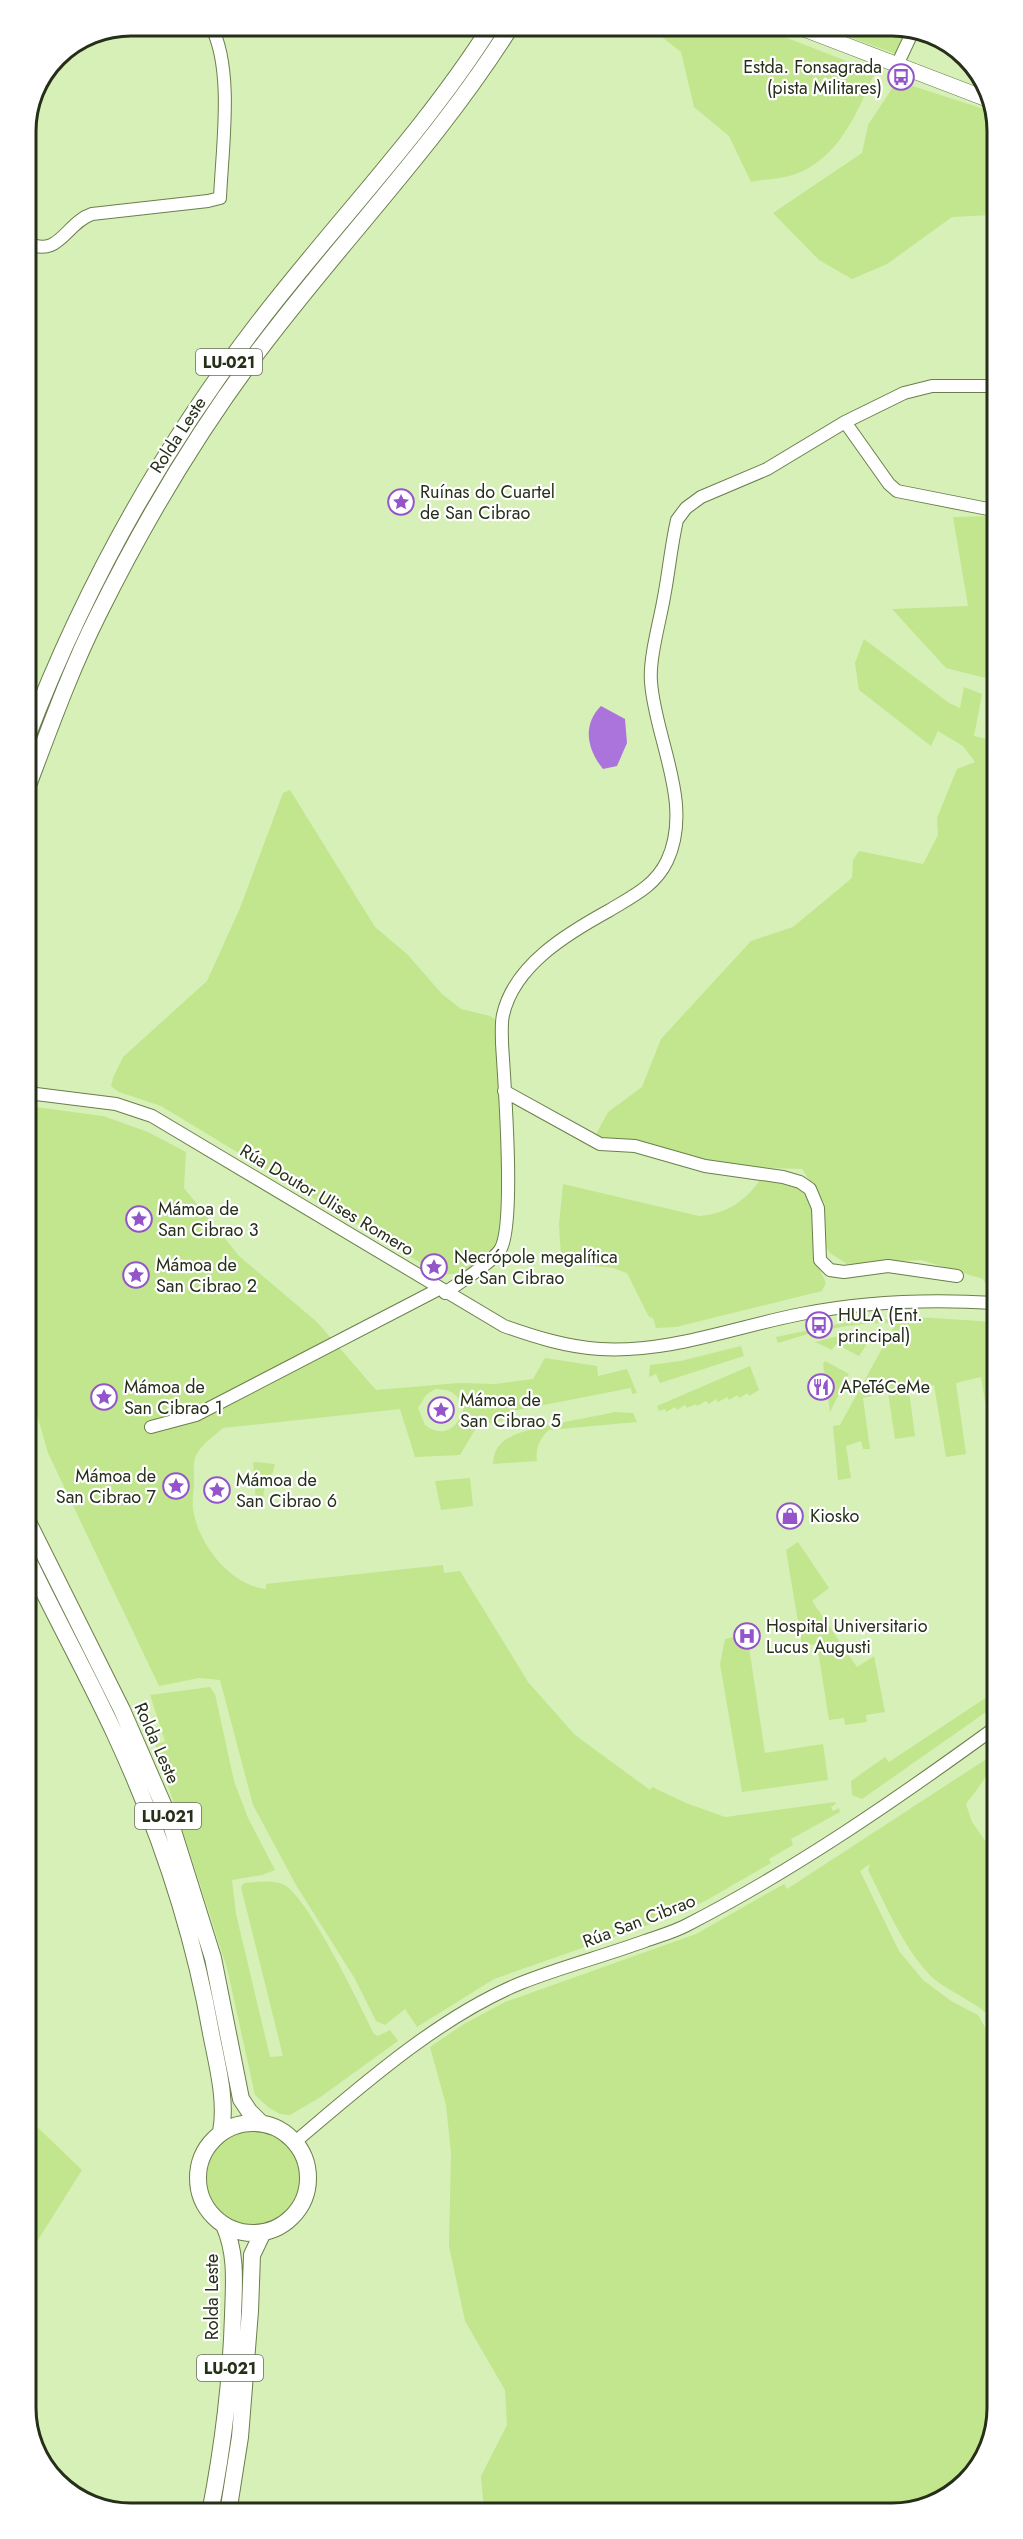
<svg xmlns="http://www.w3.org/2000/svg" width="1023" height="2539" viewBox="0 0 1023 2539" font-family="Jost,sans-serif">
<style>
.green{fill:#c2e68d;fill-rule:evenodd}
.water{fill:#aa74dc}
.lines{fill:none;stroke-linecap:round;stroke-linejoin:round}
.minor-casing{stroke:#6a7f4b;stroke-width:14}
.major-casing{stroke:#6a7f4b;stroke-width:16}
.highway-casing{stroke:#6a7f4b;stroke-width:18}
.minor{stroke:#fff;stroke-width:12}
.major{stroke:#fff;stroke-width:15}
.highway{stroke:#fff;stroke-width:16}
.labels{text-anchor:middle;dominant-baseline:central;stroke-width:4.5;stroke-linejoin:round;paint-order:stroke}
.shield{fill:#fff;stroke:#676d5e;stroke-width:1.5}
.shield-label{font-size:16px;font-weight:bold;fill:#262f19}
.poi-label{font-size:18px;fill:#262f19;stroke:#fff;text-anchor:start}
.street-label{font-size:18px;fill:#262f19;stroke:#fff}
.rim{fill:none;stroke:#262f19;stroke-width:3}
</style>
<rect width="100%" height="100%" fill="#d7f0b7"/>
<path class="green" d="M648,26H756L875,72C857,113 839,159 793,175C780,179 764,179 751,182L729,136L694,107L681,52Z
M819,26H899L906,28L896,54Z
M897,81L990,111L992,116V215L952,217L887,264L852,279L819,260L773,213L862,153L868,125Z
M993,516V680L946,668L892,609L968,606L953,517Z
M864,639L949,703L960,708L964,687L982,694L974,736L987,739L994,744L995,1285H986L983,1279L921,1260L847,1264L830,1253L824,1243L825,1204L802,1169L733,1167L594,1138L608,1112L642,1087L661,1039L751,941L793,927L852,878L853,860L859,851L923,864L938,835L937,818L957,769L975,762L963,746L938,731L931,746L859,690L855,663Z
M290,790L375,927L407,954L442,994L461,1009L490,1016L499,1021L504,1166L502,1237L493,1251L471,1269L456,1274H439L161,1106L119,1092L111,1086L113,1078L123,1057L207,981L240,908L283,793Z
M28,1106L103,1116L148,1132L186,1152L184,1188L239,1256L317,1322L376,1390L459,1383L495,1384L533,1379L545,1358L597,1366L598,1376L627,1369L637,1393L632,1394L631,1388L513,1411L515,1418L480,1425L476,1428L460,1455L415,1457L400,1409L223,1428C214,1436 199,1446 195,1458C193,1464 194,1474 194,1481C194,1490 192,1500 193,1509C198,1544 230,1585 266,1589V1584L443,1565L444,1573L460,1571L528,1682L575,1735L650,1790L652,1787L686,1803L725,1817L835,1802L836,1804L831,1807L833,1811L839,1808L840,1812L791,1839L793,1845L769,1859L771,1863L707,1900L668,1918L494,1979L417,2027L405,2009L385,2025L376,2021L355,1979L296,1885L253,1805L220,1680L199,1678L159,1686L48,1453L29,1387ZM435,1389C448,1389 457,1392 462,1405H464C461,1426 444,1440 425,1425L418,1408L426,1395Z
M761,1179L798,1188L806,1195L813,1208L815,1260L826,1283L822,1291L676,1327L656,1328L653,1318L649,1317L627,1273L613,1268L572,1264L561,1257L559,1225L563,1184L699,1216C727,1214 745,1201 761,1179Z
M916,1317L995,1322V1423L989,1425L981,1377L956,1383L966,1454L946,1457L934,1385L909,1391L915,1436L895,1439L888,1393L863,1398L870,1449H863L861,1441L846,1446L851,1478L838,1480L833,1426L840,1425L896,1323C856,1322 817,1330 778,1343L776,1337L848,1322Z
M874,1333L859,1356L836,1344L832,1350L815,1342L838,1336Z
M741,1346L744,1356L660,1383L656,1374L649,1377L650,1365L681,1361Z
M825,1361L849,1374L830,1412L823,1364Z
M750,1366L759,1390L749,1396L748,1393L739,1398L737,1395L729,1400L727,1397L718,1402L716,1399L709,1404L706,1401L697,1406L696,1404L687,1408L685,1405L677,1410L675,1407L666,1412L665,1409L659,1411L657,1406Z
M614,1412L633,1413L637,1422L549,1430C540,1437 535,1450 537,1461L493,1464C493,1454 497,1446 505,1440C525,1426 588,1419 614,1412Z
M253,1462L275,1464L269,1486L264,1487L263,1506H256Z
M470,1478L473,1506L441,1510L435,1481Z
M798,1542L829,1588L812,1601L857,1667L874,1656L885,1712L866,1715L867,1722L845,1725L844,1718L829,1720L817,1644L802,1646L786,1550Z
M747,1634L765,1753L823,1744L828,1780L742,1792L720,1664L725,1639Z
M210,1687L215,1694L234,1781L248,1818L275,1870L262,1875L232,1880L236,1914L270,2057L283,2056L241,1887L244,1883C256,1882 275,1879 286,1886C310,1902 359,2003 374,2034L378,2036L390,2030L398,2041L319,2098L290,2115L280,2114L268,2107L255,2095L227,1968L155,1745L165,1741L150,1695Z
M996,1691V1705L862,1799L852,1795L851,1781L885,1757L889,1762Z
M991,1756C992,1774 976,1790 966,1804L972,1822L996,1856L997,2051C996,2043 998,2031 995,2024C988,2006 944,1991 929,1974C902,1945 886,1905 868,1870L870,1864L860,1871L899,1951L923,1980L951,2001L978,2015L989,2034L986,2060L997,2080V2408L976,2472L926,2508L484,2511L481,2476L507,2425L505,2390L465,2321L449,2246L451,2153L446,2105L430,2047L464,2024L505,2002L696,1934L784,1884L787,1889Z
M30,2120L82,2170L31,2251Z
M207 2178a47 47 0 1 1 94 0a47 47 0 1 1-94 0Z"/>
<path class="water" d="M601,706L625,719L627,743L617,766L603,769C587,749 582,725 601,706Z"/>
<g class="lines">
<g class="minor-casing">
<path id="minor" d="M897,65L913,31
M26,242C59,260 65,223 92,214L208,201L220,198C222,148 234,70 211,26
M845,422L889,484L897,491L993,510
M504,1091L600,1144L635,1146L705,1166L783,1177L800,1182L810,1189L818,1208L820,1260L830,1270L844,1272L888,1266L957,1276
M28,1093L116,1104L152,1116L504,1326C535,1337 567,1347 600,1349C670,1353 734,1327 801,1314C866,1301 929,1299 995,1303
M445,1293C461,1281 489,1265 500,1250C516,1226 504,1079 502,1043C502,1034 501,1024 503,1015C514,965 568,933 610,910C633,896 655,886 667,861C694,804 655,739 651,682C649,658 660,621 664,597C669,571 671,546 677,520L686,508L701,497L767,469L845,422L904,393L932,386H993
M151,1427L196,1415L439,1289
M295,2142C361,2086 440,2016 521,1983C561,1967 604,1956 645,1941C659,1936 674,1932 687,1925C796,1869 897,1799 996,1727"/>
</g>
<g class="major-casing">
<path id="major" d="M796,26L992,101"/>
</g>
<g class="highway-casing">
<path id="highway" d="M27,737C84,588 162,448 259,322C335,223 424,132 491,26
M27,788C49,730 70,671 98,615C142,526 192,441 251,361C335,247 436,146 511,26
M29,1524L122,1710L169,1818L213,1958L241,2099L249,2111L261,2123
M29,1562C57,1620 88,1676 115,1734C159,1829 193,1930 211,2033C217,2064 227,2101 221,2132
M198 2178a55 55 0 1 1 110 0a55 55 0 1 1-110 0Z
M210,2513C223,2447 231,2382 233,2315C234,2284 237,2254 224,2225
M228,2513L240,2437L250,2311L252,2255L263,2232"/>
</g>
<use href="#minor" class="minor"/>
<use href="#major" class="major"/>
<use href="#highway" class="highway"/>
</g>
<defs>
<g id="bus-ring" transform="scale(1.35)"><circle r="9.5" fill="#fff" stroke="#9454ca" stroke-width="1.5"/><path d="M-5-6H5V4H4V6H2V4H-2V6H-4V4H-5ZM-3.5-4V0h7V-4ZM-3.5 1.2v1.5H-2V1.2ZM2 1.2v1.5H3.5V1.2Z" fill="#9454ca"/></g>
<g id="sight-ring" transform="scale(1.35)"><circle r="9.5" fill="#fff" stroke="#9454ca" stroke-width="1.5"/><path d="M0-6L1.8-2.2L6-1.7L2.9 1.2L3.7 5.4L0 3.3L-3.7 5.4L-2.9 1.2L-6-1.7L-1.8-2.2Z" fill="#9454ca"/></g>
<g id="restaurant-ring" transform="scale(1.35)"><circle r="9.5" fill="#fff" stroke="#9454ca" stroke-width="1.5"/><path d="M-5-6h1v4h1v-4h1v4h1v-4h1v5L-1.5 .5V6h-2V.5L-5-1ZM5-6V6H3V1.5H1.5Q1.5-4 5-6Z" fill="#9454ca"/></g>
<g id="shop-ring" transform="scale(1.35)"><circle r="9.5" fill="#fff" stroke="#9454ca" stroke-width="1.5"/><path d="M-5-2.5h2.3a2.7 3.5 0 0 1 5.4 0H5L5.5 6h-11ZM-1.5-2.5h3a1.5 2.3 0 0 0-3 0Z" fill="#9454ca"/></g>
<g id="hospital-ring" transform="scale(1.35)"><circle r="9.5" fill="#fff" stroke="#9454ca" stroke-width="1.5"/><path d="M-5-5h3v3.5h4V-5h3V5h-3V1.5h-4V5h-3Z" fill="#9454ca"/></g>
</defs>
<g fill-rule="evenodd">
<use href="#bus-ring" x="901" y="77"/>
<use href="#sight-ring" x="401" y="502"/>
<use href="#sight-ring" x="139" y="1219"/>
<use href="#sight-ring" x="434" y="1267"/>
<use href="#sight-ring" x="136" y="1275"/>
<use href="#bus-ring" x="819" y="1325"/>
<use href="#restaurant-ring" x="821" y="1387"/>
<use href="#sight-ring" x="104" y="1397"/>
<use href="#sight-ring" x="441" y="1410"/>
<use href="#sight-ring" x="176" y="1486"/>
<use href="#sight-ring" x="217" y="1490"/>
<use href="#shop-ring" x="790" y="1516"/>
<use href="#hospital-ring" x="747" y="1636"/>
</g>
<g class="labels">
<g class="shield">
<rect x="196" y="349" width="66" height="26" rx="4.5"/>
<rect x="135" y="1803" width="66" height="26" rx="4.5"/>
<rect x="197" y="2355" width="66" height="26" rx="4.5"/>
</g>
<g class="shield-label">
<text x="229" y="362">LU-021</text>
<text x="168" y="1816">LU-021</text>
<text x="230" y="2368">LU-021</text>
</g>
<g class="poi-label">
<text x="882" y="67" text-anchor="end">Estda. Fonsagrada<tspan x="882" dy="21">(pista Militares)</tspan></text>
<text x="420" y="492">Ruínas do Cuartel<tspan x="420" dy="21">de San Cibrao</tspan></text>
<text x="158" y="1209">Mámoa de<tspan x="158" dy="21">San Cibrao 3</tspan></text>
<text x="454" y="1257">Necrópole megalítica<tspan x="454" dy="21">de San Cibrao</tspan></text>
<text x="156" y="1265">Mámoa de<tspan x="156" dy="21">San Cibrao 2</tspan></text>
<text x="838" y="1315">HULA (Ent.<tspan x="838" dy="21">principal)</tspan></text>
<text x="124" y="1387">Mámoa de<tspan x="124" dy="21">San Cibrao 1</tspan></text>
<text x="840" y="1387">APeTéCeMe</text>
<text x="460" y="1400">Mámoa de<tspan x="460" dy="21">San Cibrao 5</tspan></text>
<text x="156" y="1476" text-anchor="end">Mámoa de<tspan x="156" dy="21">San Cibrao 7</tspan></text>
<text x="236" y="1480">Mámoa de<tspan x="236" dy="21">San Cibrao 6</tspan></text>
<text x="810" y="1516">Kiosko</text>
<text x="766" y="1626">Hospital Universitario<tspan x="766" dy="21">Lucus Augusti</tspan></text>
</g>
<g class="street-label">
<text transform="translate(178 435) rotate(-57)">Rolda Leste</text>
<text transform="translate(327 1200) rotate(31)">Rúa Doutor Ulises Romero</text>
<text transform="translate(157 1743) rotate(66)">Rolda Leste</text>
<text transform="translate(639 1921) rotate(-21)">Rúa San Cibrao</text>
<text transform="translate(212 2297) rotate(-90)">Rolda Leste</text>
</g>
</g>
<path d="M0 0H1023V2539H0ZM131 36H892A95 95 0 0 1 987 131V2408A95 95 0 0 1 892 2503H131A95 95 0 0 1 36 2408V131A95 95 0 0 1 131 36Z" fill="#fff" fill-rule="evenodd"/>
<path class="rim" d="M131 36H892A95 95 0 0 1 987 131V2408A95 95 0 0 1 892 2503H131A95 95 0 0 1 36 2408V131A95 95 0 0 1 131 36Z"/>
</svg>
